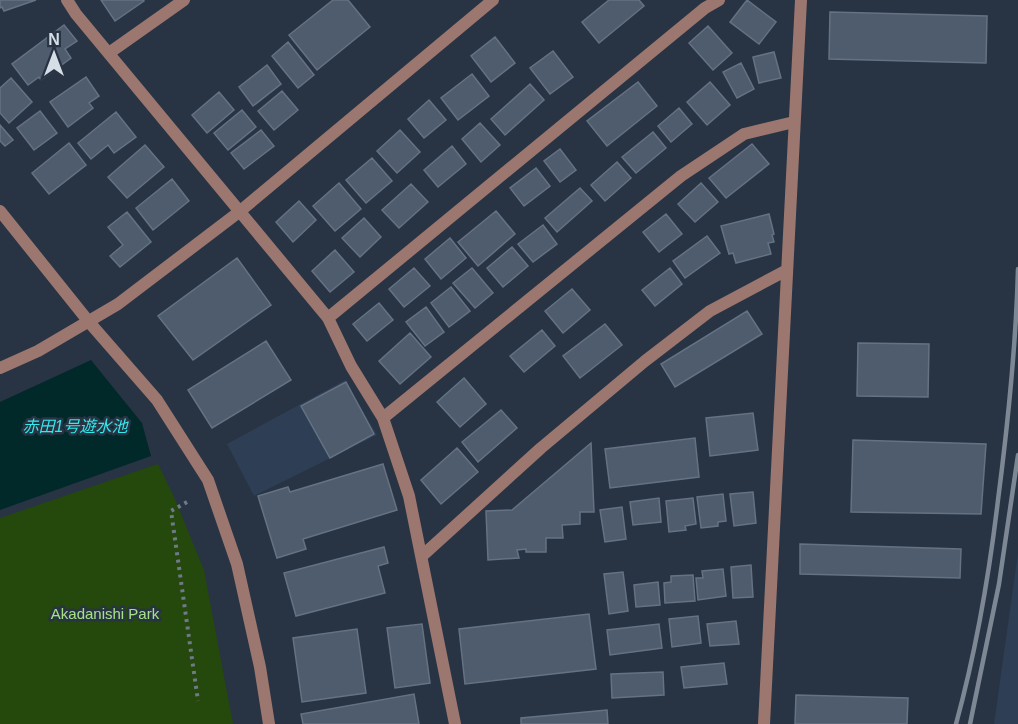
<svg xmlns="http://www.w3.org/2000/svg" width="1018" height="724" viewBox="0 0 1018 724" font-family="Arial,'Noto Sans JP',sans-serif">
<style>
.built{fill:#2e3e54}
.green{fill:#25480d}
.water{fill:#01292a}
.building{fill:#4e5c6d;stroke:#647284;stroke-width:1.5}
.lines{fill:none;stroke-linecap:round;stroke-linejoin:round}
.path{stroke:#6f7987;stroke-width:4;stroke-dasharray:3 4.5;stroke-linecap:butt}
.minor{stroke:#9c776f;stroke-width:12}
.tertiary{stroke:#9c776f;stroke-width:12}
.rail{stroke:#7e8895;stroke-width:4.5}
.labels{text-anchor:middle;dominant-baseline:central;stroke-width:5;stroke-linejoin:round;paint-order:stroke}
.park-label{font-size:15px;fill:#a5e286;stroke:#283444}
.water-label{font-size:16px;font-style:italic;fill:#32e9ec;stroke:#283444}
</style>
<rect width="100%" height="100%" fill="#283444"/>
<path class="built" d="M345,380L377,435L254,496L227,444Z
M1018,553V724H994Z"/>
<path class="green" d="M158,464L174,497L204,570L233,724H0V518Z"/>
<path class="water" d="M91,360L142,423L151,456L0,510V402Z"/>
<path class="building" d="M0,0H36L4,11L2,7L0,8Z
M101,0H143L144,1L115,21Z
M333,0H348L370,27L317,70L289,35Z
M609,0H639L644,6L599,43L582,22Z
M747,0L776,22L759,44L730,22Z
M830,12L987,16L986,63L829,59Z
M64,25L77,41L65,49L71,58L41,80L39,77L28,85L12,64Z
M708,26L732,53L713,70L689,43Z
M495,37L515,63L491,82L471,56Z
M288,42L314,75L298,88L272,56Z
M553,51L573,77L550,94L530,68Z
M774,52L781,78L759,83L753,57Z
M741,63L754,89L737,98L723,72Z
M267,65L281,84L253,106L239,87Z
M472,74L489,96L458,120L441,98Z
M86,77L99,96L89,103L93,108L68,127L50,102Z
M11,78L32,102L9,123L0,113V88Z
M638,82L657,106L607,146L587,121Z
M710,82L730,105L707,125L687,102Z
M530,84L544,100L505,135L491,119Z
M282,91L298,110L274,130L258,111Z
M219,92L234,110L207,133L192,115Z
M429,100L446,120L424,138L408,119Z
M679,108L692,124L671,142L658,126Z
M242,110L256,127L228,150L214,133Z
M40,111L57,133L34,150L17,128Z
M116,112L136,137L114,153L108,145L91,159L78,143Z
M480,123L500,145L481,162L462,139Z
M0,125L13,140L5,146L0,141Z
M261,130L274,146L244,169L231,153Z
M400,130L420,152L397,173L377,151Z
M653,132L666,148L636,173L622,157Z
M69,143L86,165L49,194L32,173Z
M752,144L769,164L726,198L709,178Z
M145,145L164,167L127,198L108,177Z
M452,146L466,164L438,187L424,170Z
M560,149L576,170L560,182L544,161Z
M372,158L392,181L366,203L346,180Z
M617,162L631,178L605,201L591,185Z
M536,168L550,186L524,206L510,188Z
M172,179L189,201L153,230L136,208Z
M339,183L361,209L335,231L313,206Z
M701,183L718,202L695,222L678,204Z
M411,184L428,202L399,228L382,210Z
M580,188L592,201L557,232L545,218Z
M299,201L316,220L293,242L276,222Z
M496,211L515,234L478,266L458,242Z
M127,212L151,242L120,267L110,256L123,245L108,227Z
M666,214L682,234L659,252L643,232Z
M769,214L774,234L772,235L774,242L768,243L771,254L736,263L733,253L729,254L721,226Z
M364,218L381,237L360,257L342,238Z
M543,225L557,244L533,262L518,244Z
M707,236L720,253L685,278L673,261Z
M450,238L466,258L441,279L425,259Z
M512,247L528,266L503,287L487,268Z
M335,250L354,272L330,292L312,271Z
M237,258L271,305L193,360L158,316Z
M414,268L430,286L404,307L389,289Z
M472,268L493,293L475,308L453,283Z
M670,268L682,284L655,306L642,290Z
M451,287L470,311L449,327L431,303Z
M572,289L590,310L563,333L545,311Z
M379,303L393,320L367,341L353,324Z
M426,307L444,332L425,346L406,322Z
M747,311L762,334L675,387L661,364Z
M605,324L622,345L580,378L563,356Z
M542,330L555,346L524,372L510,356Z
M410,333L431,357L400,384L379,361Z
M266,341L291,380L212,428L188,390Z
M858,343L929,344L928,397L857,396Z
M464,378L486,404L460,427L437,402Z
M346,382L374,434L330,458L301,406Z
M501,410L517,428L478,462L462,442Z
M753,413L758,450L710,456L706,418Z
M695,438L699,477L610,488L605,449Z
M853,440L986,444L981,514L851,512Z
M591,443L594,512H580V524L562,525L563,538H546V552H526V549L517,550L519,558L488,560L486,511L512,510Z
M457,448L478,472L441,504L421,480Z
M383,464L397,510L303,539L306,549L277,558L258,496L288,487L290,492Z
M753,492L756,523L734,526L730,494Z
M723,494L726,521L718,522V526L701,528L697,497Z
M659,498L661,522L633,525L630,502Z
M693,498L696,524L685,526L686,530L669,532L666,501Z
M622,507L626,539L605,542L600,510Z
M800,544L961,549L960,578L800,574Z
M384,547L388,563L378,566L385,593L296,616L284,573Z
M751,565L753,597L733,598L731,567Z
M723,569L726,596L698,600L696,578H703L702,571Z
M623,572L628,611L609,614L604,574Z
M693,575L695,601L665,603L664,583L671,582V576Z
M658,582L660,605L636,607L634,585Z
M589,614L596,669L465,684L459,629Z
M698,616L701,643L672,647L669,619Z
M736,621L739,644L710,646L707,624Z
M422,624L430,683L395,688L387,628Z
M659,624L662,648L610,655L607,630Z
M357,629L366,693L302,702L293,638Z
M724,663L727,684L684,688L681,667Z
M663,672L664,695L612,698L611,674Z
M414,694L419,724H303L301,714Z
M796,695L908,698L907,724H795Z
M607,710L608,724H521V718Z"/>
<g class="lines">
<path class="path" d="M187,502L171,511L198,701"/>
<path class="minor" d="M67,0L76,14L328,318L351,366L383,418L409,496L455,724
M109,53L184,0
M328,318L705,8L719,0
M383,418L681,176L744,134L794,122
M422,556L541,448L645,361L710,311L787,270
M764,724L801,0"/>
<path class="tertiary" d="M0,211L89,322L157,400L208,480L237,564L260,667L269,724
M0,368L38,351L118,304L239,212L493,0"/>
<path class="rail" d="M956,724C976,651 989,576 998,500C1008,423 1016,347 1018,269
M970,724L999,584L1018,455"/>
</g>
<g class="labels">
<g class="park-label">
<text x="105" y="613">Akadanishi Park</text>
</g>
<g class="water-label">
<text x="75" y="426">赤田1号遊水池</text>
</g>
</g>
<g transform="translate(54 54)" stroke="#283444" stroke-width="4.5" paint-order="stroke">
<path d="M0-4.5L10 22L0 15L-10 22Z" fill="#d5dde7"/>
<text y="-9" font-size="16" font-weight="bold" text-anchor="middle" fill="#d5dde7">N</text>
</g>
</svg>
